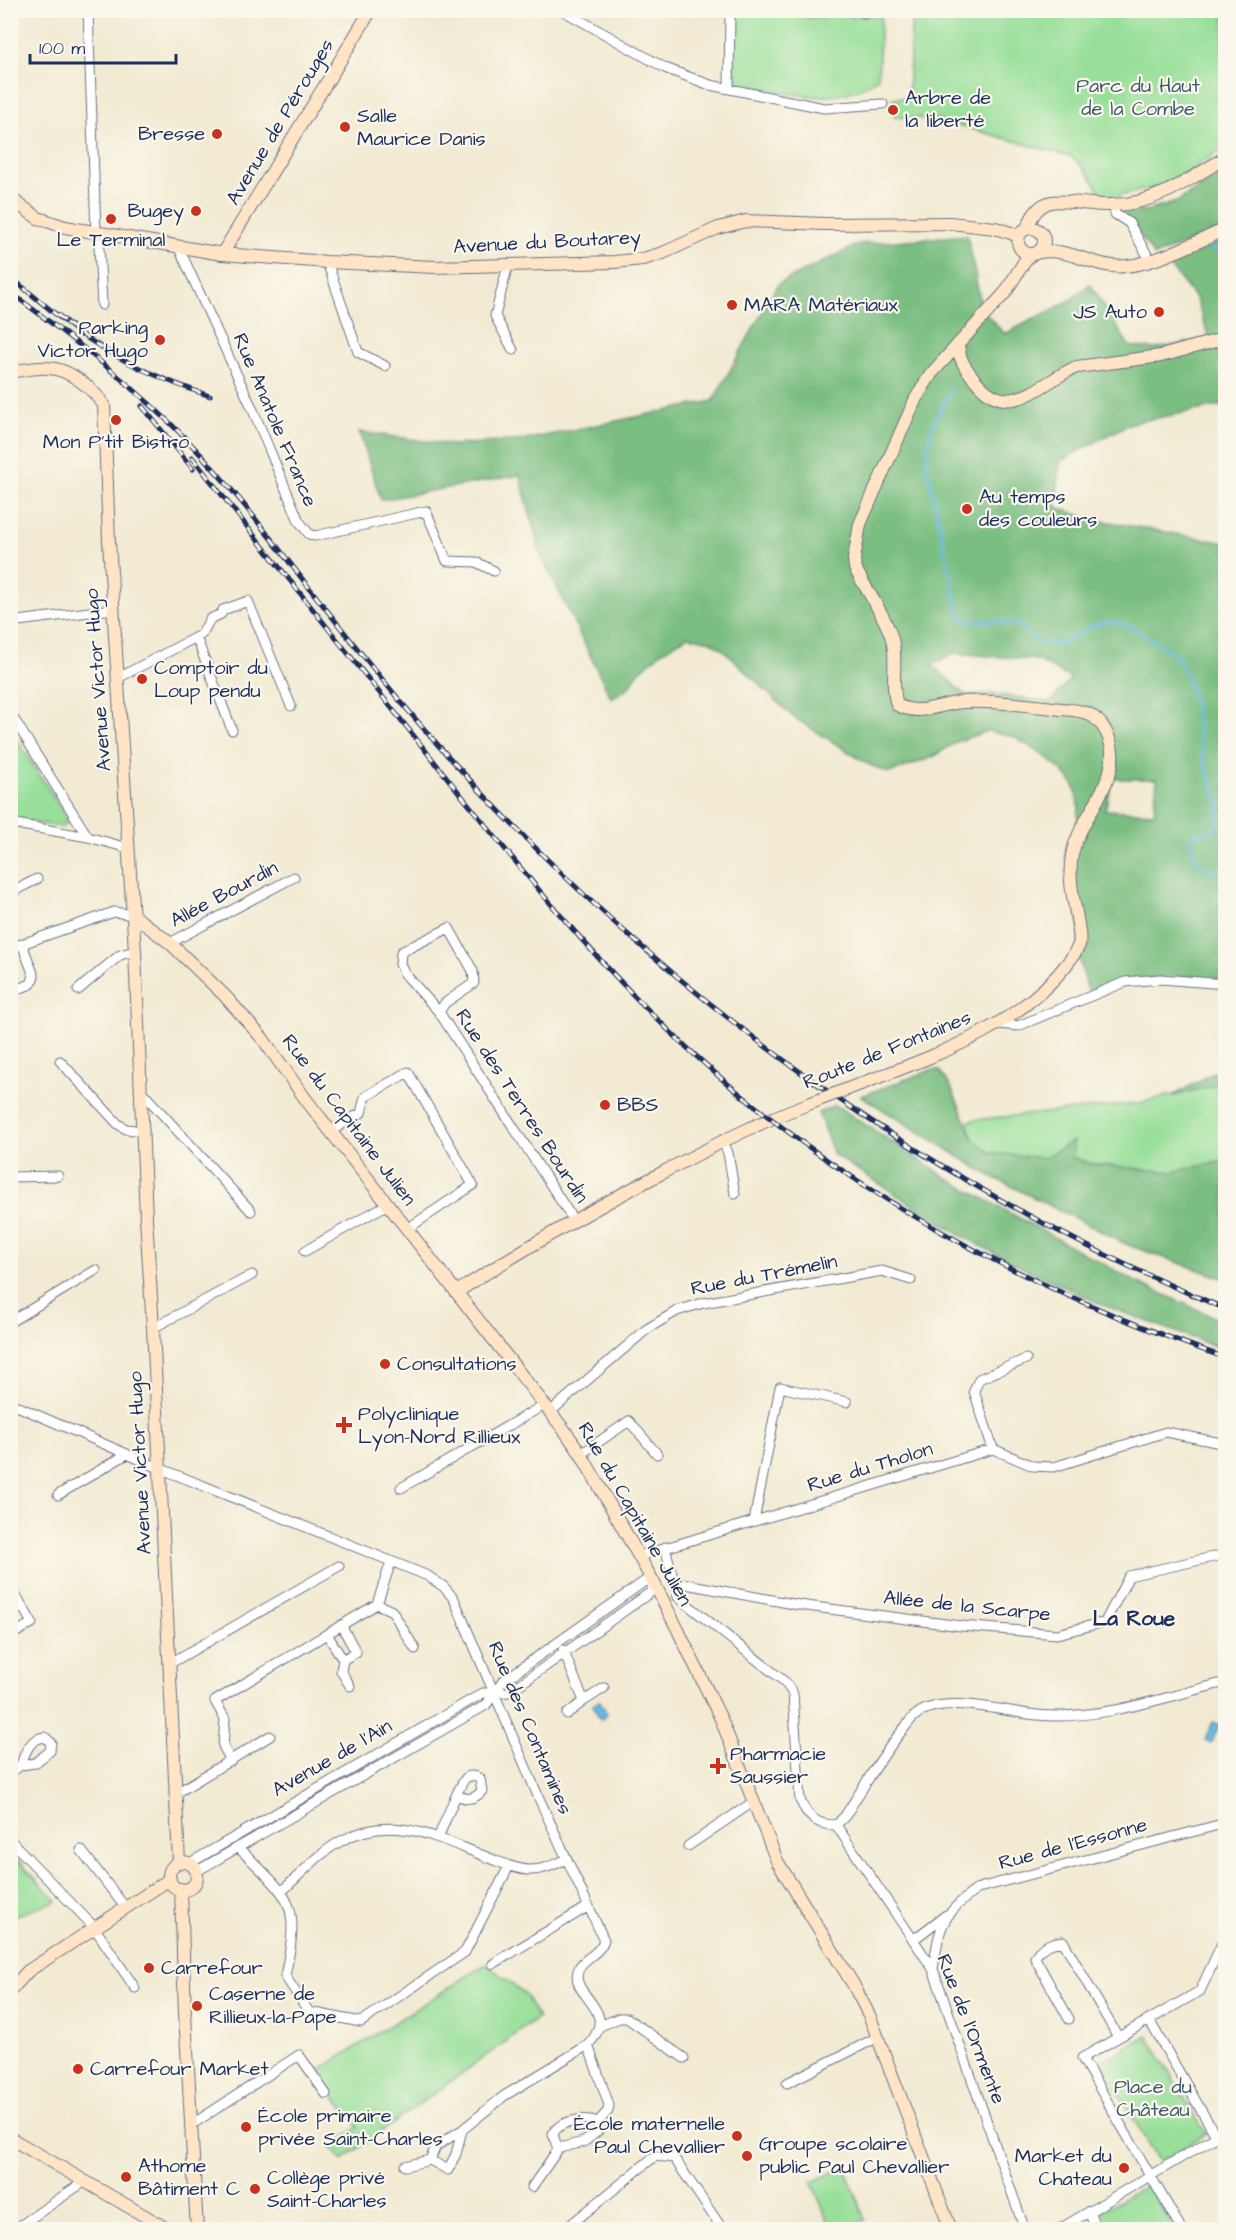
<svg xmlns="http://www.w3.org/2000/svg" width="1236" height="2240" viewBox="0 0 1236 2240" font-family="'Architects Daughter',sans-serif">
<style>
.green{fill:#98df99;stroke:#5a877c;stroke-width:1.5}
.forest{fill:#7abe81;stroke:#4a7670;stroke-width:1.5;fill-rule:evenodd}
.water{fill:#68bbe4;stroke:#4275a1;stroke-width:1.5}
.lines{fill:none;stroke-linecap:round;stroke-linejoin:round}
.stream{stroke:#68bbe4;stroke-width:3}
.street-casing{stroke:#667087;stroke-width:11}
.secondary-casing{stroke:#667087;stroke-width:14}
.street{stroke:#fff;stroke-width:9}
.secondary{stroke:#ffe4c6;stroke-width:12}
.rail-casing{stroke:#1b2f5e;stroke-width:5}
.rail{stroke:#fbf7ec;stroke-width:3;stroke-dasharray:9;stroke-linecap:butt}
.secondary-bridge-casing{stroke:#667087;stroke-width:14;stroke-linecap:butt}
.secondary-bridge{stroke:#ffe4c6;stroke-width:12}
.poi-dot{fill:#c8321e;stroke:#fbf7ec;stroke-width:2}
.labels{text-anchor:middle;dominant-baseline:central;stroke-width:4.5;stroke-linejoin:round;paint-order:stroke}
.park-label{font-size:20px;fill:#3a5b6d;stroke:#fbf7ec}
.poi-label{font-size:20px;fill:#1b2f5e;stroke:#fbf7ec;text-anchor:start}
.street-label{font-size:20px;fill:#1b2f5e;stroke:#fbf7ec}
.neighbourhood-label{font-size:21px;font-weight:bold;fill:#1b2f5e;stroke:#fbf7ec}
</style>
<rect width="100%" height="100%" fill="#fbf7ec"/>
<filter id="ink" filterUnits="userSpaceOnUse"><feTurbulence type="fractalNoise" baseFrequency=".0167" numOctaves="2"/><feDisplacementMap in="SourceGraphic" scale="12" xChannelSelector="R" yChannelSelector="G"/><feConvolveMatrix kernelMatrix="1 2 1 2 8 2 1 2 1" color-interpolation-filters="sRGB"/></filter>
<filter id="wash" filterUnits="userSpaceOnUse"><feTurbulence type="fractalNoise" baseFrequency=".008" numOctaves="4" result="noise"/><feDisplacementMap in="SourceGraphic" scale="24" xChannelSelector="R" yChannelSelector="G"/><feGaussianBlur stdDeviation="1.35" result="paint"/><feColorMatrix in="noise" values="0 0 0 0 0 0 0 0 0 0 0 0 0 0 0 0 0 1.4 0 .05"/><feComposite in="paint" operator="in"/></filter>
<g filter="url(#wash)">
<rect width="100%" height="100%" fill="#f2ead2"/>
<path class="green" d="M1224,10L1225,147L1188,172L1162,186L1106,199L1083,167L1072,157L950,123L931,119L894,117L893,98H908L912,11Z
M734,11H756L757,14H768L769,16L798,11L799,15L806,14L807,18L823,17V13L851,11L852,17L881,14L878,78C833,111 782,92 733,81Z
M10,729L66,816V824L62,827L11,819Z
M1225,1083V1161L1172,1172L1091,1164L1071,1157L1073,1141L1044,1158L992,1153L974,1140L966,1123L973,1120L1134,1104Z
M10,1852L57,1901L11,1917Z
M486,1964L525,1994L538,2018L342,2160L331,2147L358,2127L315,2073Z
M1147,2035L1206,2134L1159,2162L1100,2063Z
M845,2167L865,2220L844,2229H831L812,2182Z
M1148,2185L1174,2229H1102L1096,2214Z"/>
<path class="forest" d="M1225,171V228L1154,256L1131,221L1119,213L1149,210L1177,202Z
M967,235L982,310L1005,334L1069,301L1090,284L1129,346L1155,349L1209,338L1196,299L1168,264L1225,240V405L1131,423L1060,461L1056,507L1087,518L1225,543V975L1221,980L1167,976L1088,991L1079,959V921L1074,852L1079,807L1074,785L1062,771L1041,753L1014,737L987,731L956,742L933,757L889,773L868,764L793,717L728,654L711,641L688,636L661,652L639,672L627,689L611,698L540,553L520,475L381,500L359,432L453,445L525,440L713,401L778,284L859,244ZM953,653L1037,660L1071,678L1051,702L993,694L965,695L932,665ZM1113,779H1157L1154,813L1105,810Z
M1225,1066V1083L1173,1096Z
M931,1070H939L951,1087L974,1140L991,1153L1044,1158L1074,1141L1072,1157L1091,1164L1172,1172L1225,1161V1279L1128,1245L987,1174L861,1096Z
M835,1105L950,1180L1134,1281L1225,1322V1350L1103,1305L1015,1264L957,1233L834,1155L818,1113Z"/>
<path class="water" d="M600,1701L607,1714L602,1719L599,1718L593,1704Z
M1213,1722L1220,1725L1211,1743L1205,1740Z"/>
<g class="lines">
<path class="stream" d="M1209,250L1226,245
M951,389L930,430L927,467L958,610L964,619L970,621C984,622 1003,619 1016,624C1030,630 1029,642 1051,644C1071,645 1087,625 1106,622C1120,621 1134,627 1145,635C1154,641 1167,647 1175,655C1194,677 1197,728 1203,756C1207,781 1229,806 1215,830L1195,834L1190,837C1189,852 1205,877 1221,870L1226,862"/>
</g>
</g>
<g filter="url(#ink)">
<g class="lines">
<g class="street-casing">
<path id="street" d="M88,10L96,232L99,246L102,305
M562,10L665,68L710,85L824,108L883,104
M864,10V13
M729,88L730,10
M1114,205L1115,214L1129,223L1150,260
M178,246L253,410L299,521L309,534L315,536L426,511L447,561L476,562L494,571
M327,262L358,352L385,366
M508,265L495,316L513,350
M10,622L113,609
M196,637L232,730
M118,678L202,634L210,619L221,614L223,610L248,601L291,706
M10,713L88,837L128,848
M10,823L88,837
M10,893L37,879
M170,943L294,877
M10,948L114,912L133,915
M78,990L120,955L135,951
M10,992L31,984L34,976L22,944
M439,1012L405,974L400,964L401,952L449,928L473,971L474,983L445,1003L439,1012L574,1221
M998,1024L1018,1026L1125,982L1160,979L1226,984
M60,1061L118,1124L126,1129L144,1131
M142,1092L251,1211
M331,1131L361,1113L365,1097L408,1072L473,1185L407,1229
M723,1141L728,1153L735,1194
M10,1177L58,1176
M305,1251L388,1204
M10,1322L96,1270
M153,1328L252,1275
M10,1403L159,1468L428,1576L444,1587L454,1599L538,1796L604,1940C599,1956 581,1958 578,1971C570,1997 621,2009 588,2045L504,2096L462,2130L436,2146L430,2160L448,2170L456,2154L462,2130
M550,1412L647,1329L677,1311L703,1303L882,1271L911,1280
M993,1449L1033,1466L1054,1467L1166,1432L1226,1444
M581,1454L629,1421L657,1454
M401,1488L544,1405
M58,1495L127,1454
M754,1521L780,1387L847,1402
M665,1547L678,1597
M639,1556L993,1449L974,1391L979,1379L1026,1359
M675,1582L799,1605L961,1626L1057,1634L1105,1622L1129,1576L1226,1554
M10,1585L32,1623L10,1636
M678,1597L785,1682L793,1694L800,1800C808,1818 817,1825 836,1825L845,1816C863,1788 880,1758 901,1732C906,1727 910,1719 916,1715C942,1693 1005,1712 1037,1715C1101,1721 1164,1697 1226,1682
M377,1604L392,1611L415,1649
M341,1625L356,1652L343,1660
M327,1634L343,1660L341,1671L350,1686
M563,1650L584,1701L604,1688
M169,1664L339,1566
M567,1714L584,1701
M231,1761L223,1746L225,1719L215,1701L377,1604L391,1562
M10,1773L21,1765L35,1763L50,1751L51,1743L45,1737C30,1738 25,1752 21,1765
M175,1794L270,1736
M836,1825L933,1969L1025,2230
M438,1838C442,1829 461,1780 467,1777C472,1775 476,1776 480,1779L482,1791C474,1800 467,1800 457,1795
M10,1840L94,1927L135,1988
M688,1846L753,1802
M239,1848C291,1900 301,1900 285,1976L309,2012L361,2022L465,1952L509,1866
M81,1850L125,1907
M190,1863L483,1693L509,1692L651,1592L654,1583L645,1581L503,1681L486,1705L197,1871
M282,1891C300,1875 319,1853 341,1841C393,1812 440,1839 489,1858C502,1863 514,1869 528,1870C542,1871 555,1864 567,1859
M913,1940L946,1915
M493,1964L589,1906
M933,1969C940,1925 941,1914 979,1888L1226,1823
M1069,2019L1035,1958C1039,1947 1052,1942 1063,1941L1118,2037
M1149,2020L1216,2136
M600,2026L619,2018H627L684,2058
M588,2045L609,2105L608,2111L598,2122C585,2117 559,2120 553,2134L556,2144L559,2148L584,2142L598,2131V2122
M787,2083L878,2037
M191,2125L299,2055L326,2094
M405,2166L430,2160
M532,2187L559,2148
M1089,2211L1096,2230
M14,2230L85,2181
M564,2230L655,2156L674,2158L723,2230
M1058,2230L1226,2131
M1182,2230L1082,2058L1200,1991L1226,1935"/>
</g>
<g class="secondary-casing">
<path id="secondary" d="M10,198L38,218L65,227L222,254L327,262L435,267L614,262L643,259L663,253L718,228L746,221L825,224L950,223L995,228L1011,233L1019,237
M1018 241a13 13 0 1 1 26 0a13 13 0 1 1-26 0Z
M1027,229C1031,217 1038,205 1051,202C1064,199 1095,206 1111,205C1155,205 1190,179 1226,157
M1040,252C1065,248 1087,263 1112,266C1146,270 1193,243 1226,229
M222,254L371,10
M958,344C959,360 966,369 976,381C1011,424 1042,380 1077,367L1161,356L1226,338
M10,372C23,370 37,367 49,368C70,369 93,389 104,405L109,541L135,951L146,1218L153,1328L179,1862
M133,915L170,943L225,996L263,1039L307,1101L565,1431L581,1454L654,1583L677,1628L721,1719L777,1861L853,1984L870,2017L951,2230
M866,1082C939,1054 1021,1026 1070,960C1073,956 1077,949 1079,945C1081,936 1078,926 1077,918C1073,897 1068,876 1072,855C1080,813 1131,773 1105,730C1101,723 1096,718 1089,714C1079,709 1064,710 1053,708C1023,705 993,700 963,702C938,704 921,717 897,705C890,684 898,661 892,639C884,613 867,592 855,568L854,559L860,524L916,398L931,374L1005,293L1026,259L1031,255
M457,1292C522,1249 590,1211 658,1175C709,1148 758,1122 811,1103
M169 1876a14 14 0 1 1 28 0a14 14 0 1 1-28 0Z
M181,1889L185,2014L197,2230
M10,1991L28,1971L170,1879
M10,2138L169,2230"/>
</g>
<use href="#street" class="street"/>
<use href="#secondary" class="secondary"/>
<g class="rail-casing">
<path id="rail" d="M10,277C37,298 62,321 90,340C127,365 168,382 210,396
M10,292C73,339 135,386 189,442C232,487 269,536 307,585C355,646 403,707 456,765C668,998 933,1189 1226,1309
M58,315L81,335
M142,406L193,469
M192,457C273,560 355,662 437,765C529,880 621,995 735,1090C885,1214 1043,1294 1226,1358"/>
</g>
<use href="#rail" class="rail"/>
<g class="secondary-bridge-casing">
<path id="secondary-bridge" d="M811,1103L866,1082"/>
</g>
<use href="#secondary-bridge" class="secondary-bridge"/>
</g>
</g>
<g class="poi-dot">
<circle cx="893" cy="110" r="6"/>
<circle cx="345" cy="127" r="6"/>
<circle cx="217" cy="134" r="6"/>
<circle cx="196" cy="211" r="6"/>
<circle cx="111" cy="219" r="6"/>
<circle cx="732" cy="305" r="6"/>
<circle cx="1159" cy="312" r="6"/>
<circle cx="160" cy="340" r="6"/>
<circle cx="116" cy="420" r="6"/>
<circle cx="967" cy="509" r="6"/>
<circle cx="142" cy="679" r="6"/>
<circle cx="605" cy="1105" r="6"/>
<circle cx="385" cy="1364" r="6"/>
<path d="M341 1416h6v6h6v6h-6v6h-6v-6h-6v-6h6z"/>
<path d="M715 1757h6v6h6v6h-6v6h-6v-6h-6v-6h6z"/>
<circle cx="149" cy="1968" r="6"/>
<circle cx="197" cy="2006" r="6"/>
<circle cx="78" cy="2069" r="6"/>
<circle cx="246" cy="2127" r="6"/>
<circle cx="737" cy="2136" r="6"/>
<circle cx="747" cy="2156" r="6"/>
<circle cx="1124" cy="2168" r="6"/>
<circle cx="126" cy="2177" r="6"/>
<circle cx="255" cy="2189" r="6"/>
</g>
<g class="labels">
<g class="park-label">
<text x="1138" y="86">Parc du Haut<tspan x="1138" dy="23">de la Combe</tspan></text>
<text x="1153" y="2087">Place du<tspan x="1153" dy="23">Château</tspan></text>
</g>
<g class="poi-label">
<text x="905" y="98">Arbre de<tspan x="905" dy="23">la liberté</tspan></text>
<text x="357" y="116">Salle<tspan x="357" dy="23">Maurice Danis</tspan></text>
<text x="205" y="134" text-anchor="end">Bresse</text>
<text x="184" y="211" text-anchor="end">Bugey</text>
<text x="111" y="240" text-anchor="middle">Le Terminal</text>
<text x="744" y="305">MARA Matériaux</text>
<text x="1147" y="312" text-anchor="end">JS Auto</text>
<text x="148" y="328" text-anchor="end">Parking<tspan x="148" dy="23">Victor Hugo</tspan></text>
<text x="116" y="442" text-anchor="middle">Mon P'tit Bistro</text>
<text x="979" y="497">Au temps<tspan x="979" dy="23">des couleurs</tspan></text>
<text x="154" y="668">Comptoir du<tspan x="154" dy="23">Loup pendu</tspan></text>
<text x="617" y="1105">BBS</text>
<text x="397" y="1364">Consultations</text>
<text x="358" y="1414">Polyclinique<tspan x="358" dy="23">Lyon-Nord Rillieux</tspan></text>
<text x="730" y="1754">Pharmacie<tspan x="730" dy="23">Saussier</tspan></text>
<text x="161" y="1968">Carrefour</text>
<text x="209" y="1994">Caserne de<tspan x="209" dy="23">Rillieux-la-Pape</tspan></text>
<text x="90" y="2069">Carrefour Market</text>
<text x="258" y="2116">École primaire<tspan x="258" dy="23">privée Saint-Charles</tspan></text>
<text x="725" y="2124" text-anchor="end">École maternelle<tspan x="725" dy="23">Paul Chevallier</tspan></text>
<text x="759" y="2144">Groupe scolaire<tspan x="759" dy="23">public Paul Chevallier</tspan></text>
<text x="1112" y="2156" text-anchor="end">Market du<tspan x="1112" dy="23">Chateau</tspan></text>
<text x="138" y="2166">Athome<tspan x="138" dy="23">Bâtiment C</tspan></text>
<text x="267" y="2178">Collège privé<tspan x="267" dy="23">Saint-Charles</tspan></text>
</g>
<g class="street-label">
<text transform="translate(280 122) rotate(-59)">Avenue de Pérouges</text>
<text transform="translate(547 242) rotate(-3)">Avenue du Boutarey</text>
<text transform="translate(275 420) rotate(67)">Rue Anatole France</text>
<text transform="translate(98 680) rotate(-94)">Avenue Victor Hugo</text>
<text transform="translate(224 894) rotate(-28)">Allée Bourdin</text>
<text transform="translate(887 1050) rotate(-22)">Route de Fontaines</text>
<text transform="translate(522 1106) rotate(57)">Rue des Terres Bourdin</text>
<text transform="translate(349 1120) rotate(53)">Rue du Capitaine Julien</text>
<text transform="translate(764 1275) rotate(-11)">Rue du Trémelin</text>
<text transform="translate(140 1463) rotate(-93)">Avenue Victor Hugo</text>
<text transform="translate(870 1467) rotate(-17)">Rue du Tholon</text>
<text transform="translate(635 1514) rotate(60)">Rue du Capitaine Julien</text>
<text transform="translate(967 1606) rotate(6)">Allée de la Scarpe</text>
<text transform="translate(530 1728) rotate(67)">Rue des Contamines</text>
<text transform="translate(332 1758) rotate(-30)">Avenue de l'Ain</text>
<text transform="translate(1073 1844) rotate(-15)">Rue de l'Essonne</text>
<text transform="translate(971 2029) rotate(69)">Rue de l'Ormente</text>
</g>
<g class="neighbourhood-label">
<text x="1134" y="1618">La Roue</text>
</g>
</g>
<rect width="1236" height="2240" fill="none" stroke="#fbf7ec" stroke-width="36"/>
<path d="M30 54v9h146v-9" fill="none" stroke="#1b2f5e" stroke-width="3"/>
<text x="39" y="54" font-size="18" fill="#1b2f5e" stroke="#fbf7ec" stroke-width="4.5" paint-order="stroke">100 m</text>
</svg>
